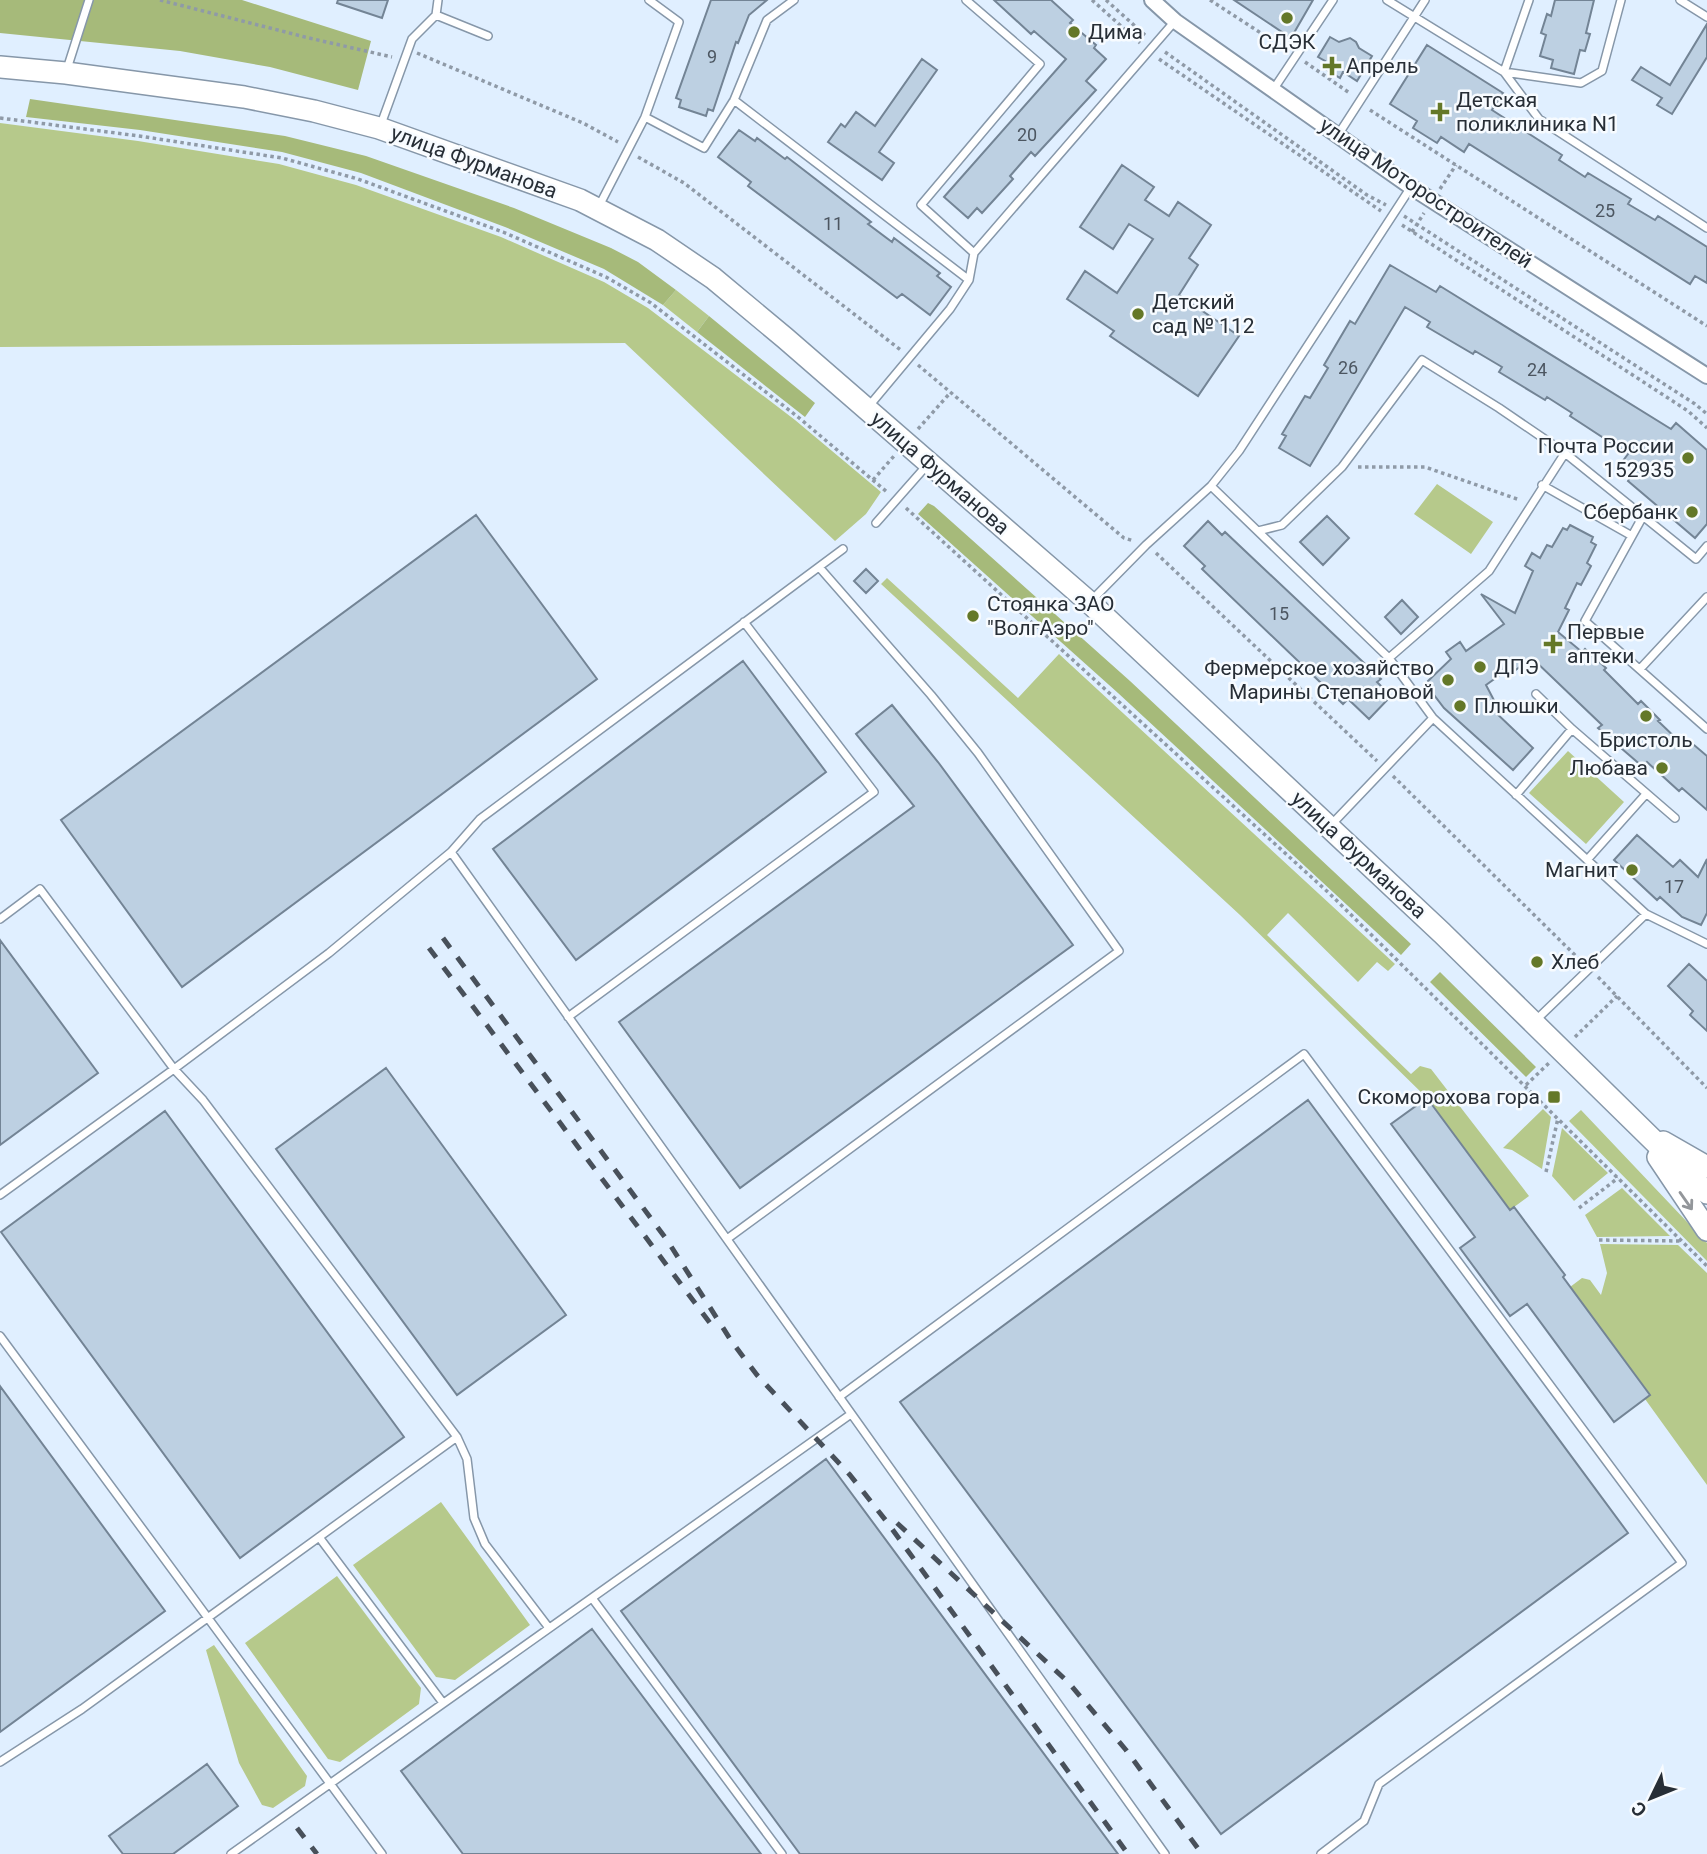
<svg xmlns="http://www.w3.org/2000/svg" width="1707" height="1854" viewBox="0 0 1707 1854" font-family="Roboto,sans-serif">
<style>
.green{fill:#b6c98b}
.forest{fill:#a6ba7a}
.building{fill:#bdd0e2;stroke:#738495;stroke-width:2}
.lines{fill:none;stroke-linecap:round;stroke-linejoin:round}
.lane-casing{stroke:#8697a9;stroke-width:10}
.street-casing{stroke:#8697a9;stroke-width:18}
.secondary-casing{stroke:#8697a9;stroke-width:24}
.path{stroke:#8f9aa7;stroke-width:3.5;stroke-dasharray:3.5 3.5;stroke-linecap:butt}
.lane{stroke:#fff;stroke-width:7}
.street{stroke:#fff;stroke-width:14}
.secondary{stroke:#fff;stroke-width:21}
.rail{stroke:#48505a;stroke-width:5;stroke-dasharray:12 12;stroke-linecap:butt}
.oneway{stroke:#93969a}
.poi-dot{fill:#647828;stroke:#f7fbff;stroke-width:2.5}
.labels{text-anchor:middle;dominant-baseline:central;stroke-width:5;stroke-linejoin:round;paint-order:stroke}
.number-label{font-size:18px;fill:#4c5661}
.poi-label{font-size:21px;fill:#272e36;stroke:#f7fbff;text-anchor:start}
.street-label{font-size:21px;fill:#272e36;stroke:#f7fbff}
</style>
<rect width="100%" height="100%" fill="#e0efff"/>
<path class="green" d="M0,123L138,141L279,164L356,185L501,237L604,282L648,308L795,420L881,492L866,514L835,541L625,343L0,347Z
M676,290L709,316L697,332L663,305Z
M1437,484L1493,522L1471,554L1414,514Z
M887,578L1018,698L1059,654L1395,964L1388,971L1377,962L1358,982L1288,913L1267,935L1411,1074L1420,1066L1431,1069L1529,1196L1510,1210L1427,1098L1240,915L881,584Z
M1568,751L1624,802L1586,844L1529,793Z
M1543,1109L1551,1117L1542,1169L1512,1150L1503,1148Z
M1581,1110L1707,1243V1261L1569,1121Z
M1562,1128L1608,1173L1574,1201L1552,1176Z
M1622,1188L1670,1236L1597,1237L1585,1215Z
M1600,1244L1678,1245L1707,1273V1485L1645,1399L1650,1395L1570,1287L1582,1278L1590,1280L1601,1295L1607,1273Z
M441,1502L530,1625L455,1680L436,1677L353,1565Z
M337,1576L421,1688L419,1704L340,1762L328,1759L245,1643Z
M214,1645L307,1776L305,1786L273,1808L262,1805L239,1763L206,1650Z"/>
<path class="forest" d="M0,0H242L371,41L358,90L270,67L180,51L0,33Z
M30,99L285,136L366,156L514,208L611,248L638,262L676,290L663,305L604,269L505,227L361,173L282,152L140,130L26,117Z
M709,316L815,403L805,417L697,332Z
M928,503L934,506L1130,681L1411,944L1401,955L1118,693L918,514Z
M1440,972L1536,1067L1526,1077L1430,982Z"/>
<path class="building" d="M338,0H388L382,18L337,3Z
M711,0H767L749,15L738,43L736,42L713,111L708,109L706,116L679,107L681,100L676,98Z
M994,0H1051L1073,20L1070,23L1096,45L1094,48L1106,59L1086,81L1096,90L1035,156L1031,152L1010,176L1013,179L982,213L977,208L968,218L944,197L1066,59L1034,31L1031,34Z
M1234,0H1313L1291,38Z
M1555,0H1594L1586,33L1590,34L1585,51L1580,50L1574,74L1551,68L1553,60L1540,56L1546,35L1541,33L1547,14L1551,16Z
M1707,24V57L1672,114L1657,105L1662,98L1632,80L1641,67L1670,85Z
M1330,37L1339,42L1350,38L1356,42L1359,48L1372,56L1357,81L1343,72L1340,78L1322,67L1325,61L1318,57Z
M1427,45L1503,93L1492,110L1562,155L1559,160L1585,177L1588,173L1631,199L1628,204L1655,220L1658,216L1707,247V283L1695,276L1690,284L1469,144L1464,152L1441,137L1437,143L1413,128L1417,121L1390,104Z
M922,59L937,70L879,152L894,163L882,180L828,142L841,124L845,127L856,112L875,126Z
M739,130L755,141L757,138L785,159L787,157L871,222L868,224L892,242L894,238L940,273L937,276L951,287L930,315L902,294L897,298L748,186L751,182L718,157Z
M1122,165L1154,187L1145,200L1169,216L1178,202L1211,225L1189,258L1198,265L1179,295L1239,336L1198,396L1110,336L1114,331L1067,299L1085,271L1117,293L1153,239L1129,224L1113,249L1080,227Z
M1390,265L1436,292L1440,286L1671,429L1676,423L1707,450V524L1695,538L1628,481L1634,471L1622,462L1628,454L1570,416L1572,413L1547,397L1545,400L1499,372L1502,367L1475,351L1473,354L1427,327L1430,322L1405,307L1310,466L1279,448L1286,436L1282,434L1305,396L1310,398L1328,368L1324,365L1350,321L1355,324Z
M476,515L597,679L182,987L61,820Z
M1327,516L1349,538L1323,565L1300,542Z
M1208,521L1222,535L1225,532L1381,679L1377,682L1391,696L1369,719L1348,699L1343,704L1202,569L1205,566L1184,546Z
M1570,525L1593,537L1591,542L1596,545L1587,563L1591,566L1581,585L1577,583L1565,608L1569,610L1558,632L1582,652L1585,649L1606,668L1604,670L1638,704L1641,701L1660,720L1658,721L1682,744L1687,739L1707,756V810L1682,788L1679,791L1647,762L1643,767L1614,742L1598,728L1602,725L1532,658L1510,674L1507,670L1486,685L1497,706L1493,710L1533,748L1513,770L1444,708L1428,687L1430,685L1428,681L1451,659L1446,652L1460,642L1466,651L1504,624L1481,594L1515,613L1533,571L1525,566L1532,553L1540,558L1547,545L1552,547L1563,528L1567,530Z
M866,569L878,581L866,593L854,581Z
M1402,600L1418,617L1401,634L1385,617Z
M743,661L826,772L576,960L493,849Z
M892,705L938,762L1073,945L740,1188L619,1022L914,806L856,734Z
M1637,835L1673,867L1680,860L1698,877L1707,859V913L1701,925L1682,917L1660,897L1657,900L1614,860Z
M0,940L98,1073L0,1145Z
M1689,964L1707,981V1031L1690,1015L1693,1011L1668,986Z
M386,1068L566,1315L457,1395L276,1149Z
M1427,1098L1510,1210L1514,1207L1565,1275L1563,1277L1650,1395L1614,1422L1527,1304L1510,1316L1460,1248L1475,1237L1391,1124Z
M1308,1100L1628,1533L1221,1834L900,1402Z
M165,1111L404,1437L240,1558L1,1232Z
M0,1386L165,1611L0,1732Z
M826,1459L1118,1854H800L621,1611Z
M592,1629L761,1854H463L401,1771Z
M207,1764L238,1806L173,1854H123L109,1836Z"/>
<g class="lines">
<g class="lane-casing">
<path id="lane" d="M966,0L1040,64L921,205L974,253
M1387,0L1504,72L1539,119L1707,228
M1529,0L1504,72L1581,83L1602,71L1621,0
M1680,0L1707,17
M436,15L488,36
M67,69L89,0
M1273,90L1333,0
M734,100L969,280
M645,117L704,148L734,100L767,20L794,0
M380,127L412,39L436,15L438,0
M1338,135L1425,0
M598,208L645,117L679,22L649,0
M869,406L950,309L969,280L974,253L1175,21
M1542,485L1632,536
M1211,486L1389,658L1433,718L1646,914L1707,944
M1643,516L1585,621L1707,729
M876,523L928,464
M1258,531L1282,525L1342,467L1422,360L1499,408L1565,453L1696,559L1707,546
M1090,602L1146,545L1211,486L1239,451L1411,187
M1389,658L1489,571L1565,453
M1640,669L1707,597
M1536,694L1572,729L1675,818
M1516,795L1572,729
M1330,826L1433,718
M451,852L1165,1854
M1587,860L1646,794
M0,919L40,889L174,1069L203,1100L457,1437L467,1459L474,1518L485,1544L549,1628
M568,1017L874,792L744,622
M1536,1020L1646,914
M0,1195L174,1069L329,953L451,852L480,819L843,549
M727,1239L1119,951L978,753L931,695L819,567
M0,1336L382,1854
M839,1397L1304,1054L1682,1563L1379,1784L1364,1821L1321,1854
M319,1537L443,1703
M592,1598L782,1854
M0,1762L82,1709L457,1437
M231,1854L851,1414"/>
</g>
<g class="street-casing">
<path id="street" d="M1152,0L1175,21L1411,187L1707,376"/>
</g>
<g class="secondary-casing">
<path id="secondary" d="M0,67L66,73L244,97L314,111L379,128L580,200L657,240L713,278L785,338L1089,602L1442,933L1707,1193
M1663,1142L1707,1167
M1658,1157L1707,1230"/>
</g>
<path class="path" d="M160,0L309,38L392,57
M1092,0L1140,43
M1106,0L1146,36
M1210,0L1287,50
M1165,52L1367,195L1386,205
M417,53L583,123L618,142
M1159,59L1381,211
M1305,62L1351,94
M1370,110L1707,326
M0,118L139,136L282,158L358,179L503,232L606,277L651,303L798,417L887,492
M638,157L684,183L902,351
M1440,189L1456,165
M1404,216L1695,404L1707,414
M1402,225L1688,411L1707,428
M1412,232L1424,213
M918,365L1124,538L1134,541
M918,429L950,393
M1358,467H1425L1520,500
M873,480L894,456
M906,508L1330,894L1707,1266
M1156,553L1377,761
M1393,776L1580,960
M1598,977L1707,1088
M1575,1037L1617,996
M1526,1085L1550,1062
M1546,1172L1558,1118
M1579,1208L1618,1178
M1599,1240L1681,1241"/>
<use href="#lane" class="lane"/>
<use href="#street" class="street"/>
<use href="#secondary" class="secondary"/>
<path class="rail" d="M443,938L667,1240L732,1342L757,1375L850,1475L887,1522L1128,1854
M429,948L710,1323
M897,1523L1068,1682L1126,1750L1202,1854
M297,1828L317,1854"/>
</g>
<defs><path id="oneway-shaft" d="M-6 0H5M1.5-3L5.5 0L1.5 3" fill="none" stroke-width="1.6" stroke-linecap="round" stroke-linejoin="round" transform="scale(1.75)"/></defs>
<use class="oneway" href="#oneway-shaft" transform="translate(1686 1201) rotate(55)"/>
<g class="poi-dot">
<circle cx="1287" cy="18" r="7"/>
<circle cx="1074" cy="32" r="7"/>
<path d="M1328.5 55.5h7v7h7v7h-7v7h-7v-7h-7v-7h7z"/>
<path d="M1436.5 101.5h7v7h7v7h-7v7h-7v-7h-7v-7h7z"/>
<circle cx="1138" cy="314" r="7"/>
<circle cx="1688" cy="458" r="7"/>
<circle cx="1692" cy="512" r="7"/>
<circle cx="973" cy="616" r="7"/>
<path d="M1549.5 633.5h7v7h7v7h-7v7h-7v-7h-7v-7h7z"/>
<circle cx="1480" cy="667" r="7"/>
<circle cx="1448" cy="680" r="7"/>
<circle cx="1460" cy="706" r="7"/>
<circle cx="1646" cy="716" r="7"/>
<circle cx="1662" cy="768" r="7"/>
<circle cx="1632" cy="870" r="7"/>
<circle cx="1537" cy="962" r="7"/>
<rect x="1547" y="1090" width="14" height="14" rx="3.5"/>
</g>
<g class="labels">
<g class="number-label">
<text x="712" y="56">9</text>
<text x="1027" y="134">20</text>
<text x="1605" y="210">25</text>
<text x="833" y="223">11</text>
<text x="1348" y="367">26</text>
<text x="1537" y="369">24</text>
<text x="1279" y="613">15</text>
<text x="1674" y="886">17</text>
</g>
<g class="poi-label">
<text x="1088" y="32">Дима</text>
<text x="1287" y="42" text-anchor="middle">СДЭК</text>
<text x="1346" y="66">Апрель</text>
<text x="1456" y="100">Детская<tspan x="1456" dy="24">поликлиника N1</tspan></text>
<text x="1152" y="302">Детский<tspan x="1152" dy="24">сад № 112</tspan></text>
<text x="1674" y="446" text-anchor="end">Почта России<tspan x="1674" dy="24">152935</tspan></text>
<text x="1678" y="512" text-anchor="end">Сбербанк</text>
<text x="987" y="604">Стоянка ЗАО<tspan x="987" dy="24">"ВолгАэро"</tspan></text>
<text x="1567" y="632">Первые<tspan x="1567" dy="24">аптеки</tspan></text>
<text x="1494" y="667">ДПЭ</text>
<text x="1434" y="668" text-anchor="end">Фермерское хозяйство<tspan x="1434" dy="24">Марины Степановой</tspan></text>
<text x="1474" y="706">Плюшки</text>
<text x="1646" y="740" text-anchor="middle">Бристоль</text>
<text x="1648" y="768" text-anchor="end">Любава</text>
<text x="1618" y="870" text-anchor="end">Магнит</text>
<text x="1551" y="962">Хлеб</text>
<text x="1540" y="1097" text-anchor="end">Скоморохова гора</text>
</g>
<g class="street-label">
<text transform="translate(474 162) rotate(20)">улица Фурманова</text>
<text transform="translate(1426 193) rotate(34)">улица Моторостроителей</text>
<text transform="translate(940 473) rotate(41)">улица Фурманова</text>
<text transform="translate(1359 855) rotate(43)">улица Фурманова</text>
</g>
</g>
<g transform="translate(1651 1798) rotate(227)" stroke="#f7fbff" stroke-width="5" paint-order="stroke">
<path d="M0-5L12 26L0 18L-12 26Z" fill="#272e36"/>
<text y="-10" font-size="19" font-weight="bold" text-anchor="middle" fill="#272e36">С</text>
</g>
</svg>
